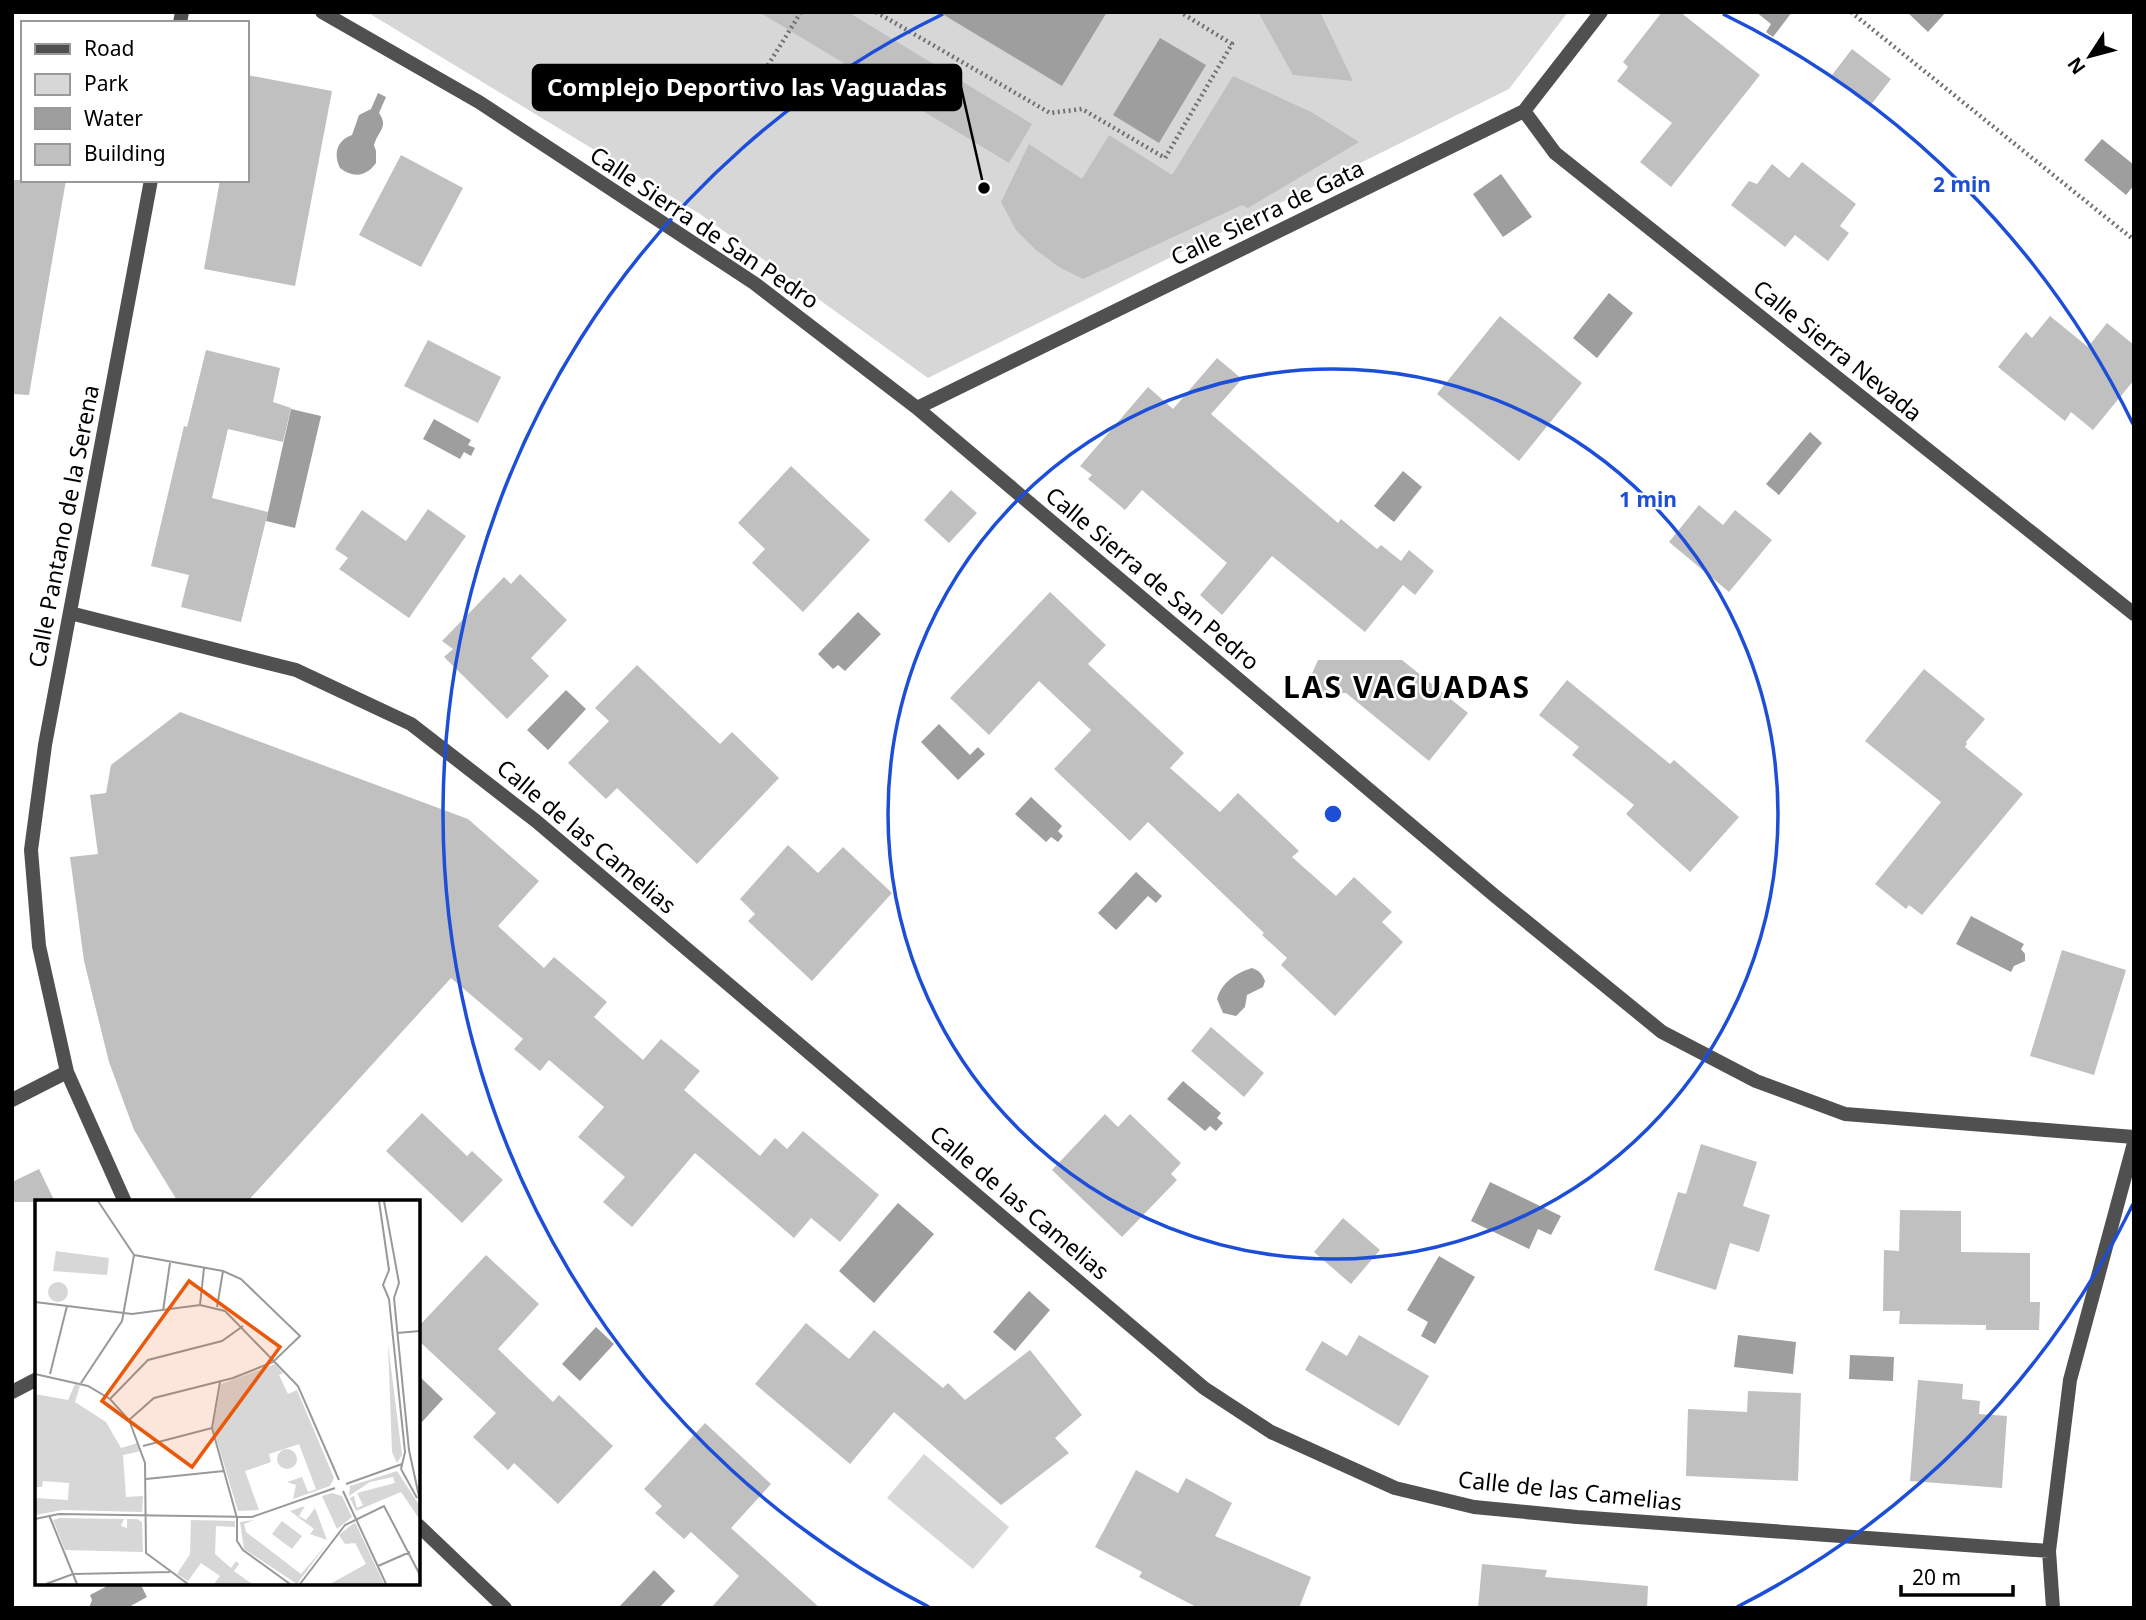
<svg xmlns="http://www.w3.org/2000/svg" width="2146" height="1620" viewBox="0 0 2146 1620" font-family="'Noto Sans',sans-serif">
<style>
.green{fill:#d7d7d7}
.water{fill:#9e9e9e}
.building{fill:#c0c0c0}
.lines{fill:none;stroke-linecap:round;stroke-linejoin:round}
.path{stroke:#727272;stroke-width:4.5;stroke-dasharray:2 3.5;stroke-linecap:butt}
.minor{stroke:#505050;stroke-width:14}
.ring{fill:none;stroke:#1d4ed8;stroke-width:3.5}
.labels{text-anchor:middle;dominant-baseline:central;stroke-width:5;stroke-linejoin:round;paint-order:stroke}
.street-label{font-size:23px;fill:#000;stroke:#fff}
.district-label{font-size:30px;font-weight:bold;letter-spacing:2px;fill:#000;stroke:#fff}
.inset-road{fill:none;stroke:#999;stroke-width:2}
.view{fill:#e8590c;fill-opacity:0.15;stroke:#e8590c;stroke-width:3.5}
.inset-edge{fill:none;stroke:#000;stroke-width:3.5}
.centre{fill:#1d4ed8;stroke:#fff;stroke-width:3.5}
.ring-label{font-size:21px;text-anchor:middle;font-weight:bold;fill:#1d4ed8;stroke:#fff;stroke-width:5;stroke-linejoin:round;paint-order:stroke}
.leader{fill:none;stroke:#000;stroke-width:2.5}
.callout-dot{fill:#000;stroke:#fff;stroke-width:2.5}
.callout{fill:#000;stroke:#000;stroke-width:2.5}
.callout-label{font-size:24px;text-anchor:middle;font-weight:bold;fill:#fff}
</style>
<rect width="100%" height="100%" fill="#fff"/>
<path class="green" d="M367,12H1568L1509,89L928,378L700,214Z
M924,1454L1009,1527L973,1569L887,1498Z"/>
<path class="water" d="M939,12H1107L1062,86Z
M1756,12H1792L1773,37L1766,32L1771,24Z
M1907,12H1946L1928,32Z
M1160,38L1206,65L1159,143L1113,115Z
M378,93L386,97L379,113C389,127 378,131 374,145L376,151V163C366,177 353,178 340,168C333,154 337,140 352,135L359,115L371,109Z
M2102,139L2134,165V185L2126,195L2084,160Z
M1501,174L1532,217L1503,237L1473,194Z
M1609,293L1633,313L1597,358L1573,338Z
M291,409L321,416L295,528L266,521Z
M434,419L471,440L468,445L475,448L471,456L464,452L460,459L423,439Z
M1810,432L1822,443L1779,495L1766,484Z
M1403,471L1422,487L1394,522L1374,506Z
M858,612L881,634L845,671L838,665L833,669L818,654Z
M566,690L586,709L548,750L527,730Z
M939,724L970,755L978,747L985,754L958,780L921,742Z
M1031,797L1062,826L1058,831L1063,836L1058,842L1051,837L1046,842L1015,814Z
M1136,872L1162,896L1156,903L1148,896L1116,930L1098,913Z
M1971,916L2024,944L2021,949L2025,954V961L2014,966L2011,972L1956,944Z
M1252,968C1260,971 1262,974 1265,981L1263,987L1247,995L1245,1007L1236,1016L1223,1013L1217,999C1222,982 1236,973 1252,968Z
M1183,1081L1221,1113L1217,1118L1223,1123L1216,1131L1210,1126L1205,1131L1167,1099Z
M1490,1182L1561,1216L1551,1235L1538,1229L1529,1249L1471,1221Z
M898,1203L934,1234L874,1303L839,1271Z
M1439,1256L1475,1277L1435,1344L1421,1336L1428,1322L1407,1310Z
M1029,1291L1050,1310L1015,1351L993,1332Z
M596,1327L614,1344L580,1381L562,1364Z
M1738,1335L1796,1342L1793,1374L1734,1367Z
M1850,1355L1894,1357L1893,1381L1849,1379Z
M418,1375L443,1399L422,1422L418,1419Z
M654,1570L675,1591L659,1608H618Z
M113,1583H140L147,1597L127,1608H89L92,1600L90,1595Z"/>
<path class="building" d="M759,12H848L1032,124L1009,163Z
M1258,12H1320L1353,81L1293,75Z
M1662,12H1680L1760,75L1671,187L1640,162L1672,123L1617,81L1628,67L1623,62Z
M1852,49L1891,79L1870,106L1832,75Z
M247,75L332,91L295,286L204,269L220,180H247Z
M1233,76L1313,113L1359,142L1248,208L1242,205L1083,279L1059,267L1036,250L1016,230L1001,202L1029,144L1082,179L1109,135L1172,175Z
M401,155L463,188L421,267L359,235Z
M1802,162L1856,204L1840,226L1849,233L1828,261L1795,235L1785,247L1731,205L1749,181L1757,184L1772,164L1789,178Z
M12,180H66L29,395L12,394Z
M1500,316L1582,383L1519,461L1437,394Z
M2050,316L2088,347L2107,323L2134,345V380L2093,430L2071,412L2065,421L1998,367L2026,332L2032,338Z
M428,340L501,377L478,423L404,386Z
M206,350L280,368L273,402L291,408L283,442L228,429L212,498L268,512L241,622L181,607L189,575L151,566L184,426L187,427Z
M1217,358L1242,379L1211,414L1338,523L1341,519L1377,549L1381,545L1401,561L1409,550L1434,571L1415,595L1403,585L1365,632L1272,556L1222,615L1200,595L1227,563L1142,490L1125,510L1088,479L1092,475L1080,466L1148,387L1173,409Z
M791,466L870,540L803,612L752,563L765,549L738,523Z
M951,490L977,513L949,543L924,520Z
M1699,505L1723,525L1735,510L1772,540L1729,592L1669,542Z
M428,509L466,536L409,618L339,569L348,558L335,549L362,510L406,541Z
M520,574L567,620L531,658L549,676L507,719L444,657L453,649L442,641L504,577L511,584Z
M1050,592L1106,645L1088,664L1184,753L1170,768L1220,812L1238,793L1299,851L1292,857L1336,896L1354,877L1392,912L1382,922L1403,942L1335,1016L1281,965L1287,958L1262,935L1264,933L1148,822L1130,841L1054,769L1091,730L1039,681L989,735L950,698Z
M1318,660H1402L1468,713L1429,761L1346,693L1321,694L1310,678Z
M637,665L720,744L732,732L779,778L697,864L617,788L606,799L568,763L609,721L595,708Z
M1924,669L1985,719L1966,742L1967,744L1965,747L2023,794L1922,915L1909,905L1906,909L1875,884L1941,802L1865,741Z
M1567,680L1670,764L1674,760L1739,817L1690,872L1626,814L1634,805L1572,755L1579,747L1539,715Z
M180,712L468,819L539,881L498,926L544,968L554,957L607,1002L594,1017L643,1060L661,1039L700,1071L684,1090L760,1156L775,1138L787,1149L803,1131L879,1195L840,1242L811,1218L794,1238L695,1153L632,1227L603,1202L625,1177L578,1137L604,1107L549,1060L540,1071L514,1049L523,1039L451,978L247,1202H178L134,1130L109,1062L84,961L70,857L98,854L90,795L106,793L111,765Z
M788,845L818,873L843,847L892,893L812,981L748,921L755,914L740,899Z
M2062,950L2126,970L2094,1075L2030,1056Z
M1211,1027L1264,1073L1244,1097L1191,1051Z
M422,1113L467,1156L472,1151L503,1180L462,1223L386,1151Z
M1105,1114L1118,1127L1130,1114L1181,1163L1171,1174L1177,1180L1122,1237L1052,1170Z
M1701,1144L1757,1162L1743,1206L1770,1215L1759,1252L1730,1243L1716,1290L1654,1270L1678,1192L1686,1194Z
M39,1169L55,1202H12V1182Z
M1900,1210L1961,1211V1252L2030,1253V1302H2040L2039,1330H1986V1325L1899,1324L1900,1311H1883L1884,1250L1899,1251Z
M1343,1218L1380,1250L1351,1284L1314,1252Z
M486,1255L539,1304L498,1349L553,1402L559,1395L613,1446L558,1504L514,1463L508,1470L473,1437L496,1413L418,1340V1327Z
M806,1323L849,1359L874,1330L943,1388L948,1383L965,1400L1030,1350L1082,1415L1055,1438L1069,1453L1001,1505L894,1412L850,1464L755,1384Z
M1359,1335L1429,1376L1399,1426L1305,1370L1322,1341L1347,1356Z
M1918,1380L1963,1384L1962,1399L1980,1401L1979,1414L2007,1416L2002,1488L1910,1481Z
M1748,1391L1801,1393L1798,1481L1686,1476L1688,1409L1747,1412Z
M705,1423L771,1484L731,1528L820,1608H711L739,1576L691,1532L684,1539L655,1513L662,1506L644,1489Z
M1136,1470L1178,1493L1186,1478L1232,1503L1215,1536L1311,1577L1299,1608H1198L1139,1577L1142,1572L1095,1547Z
M1482,1564L1547,1570L1545,1577L1648,1586L1647,1608H1478Z"/>
<g class="lines">
<path class="path" d="M876,12L1050,113L1082,109L1165,158L1232,44L1180,12
M1851,12L2134,240
M765,70L801,12"/>
<path class="minor" d="M322,12L479,102L754,283L917,408L1495,896L1662,1032L1756,1081L1845,1114L2134,1137
M180,23L182,12
M1524,111L1555,153L2134,614
M917,408L1524,111L1601,12
M70,613L296,670L411,724L536,821L1204,1388L1271,1432L1395,1488L1474,1507L1577,1517L2049,1551
M12,1100L67,1072
M125,1202L67,1072L39,946L31,850L45,745L151,180
M12,1392L37,1379
M418,1525L505,1608
M2053,1608L2049,1551L2070,1380L2134,1143"/>
</g>
<g class="ring">
<circle cx="1333" cy="814" r="445"/>
<path d="M2133 1204A890 890 0 0 1 1737 1607M929 1607A890 890 0 0 1 943 14M1723 14A890 890 0 0 1 2133 424"/>
</g>
<g class="labels">
<g class="street-label">
<text transform="translate(1267 212) rotate(-26)">Calle Sierra de Gata</text>
<text transform="translate(705 227) rotate(34)">Calle Sierra de San Pedro</text>
<text transform="translate(1838 350) rotate(39)">Calle Sierra Nevada</text>
<text transform="translate(63 526) rotate(-79)">Calle Pantano de la Serena</text>
<text transform="translate(1153 578) rotate(40)">Calle Sierra de San Pedro</text>
<text transform="translate(587 836) rotate(40)">Calle de las Camelias</text>
<text transform="translate(1020 1202) rotate(40)">Calle de las Camelias</text>
<text transform="translate(1570 1490) rotate(6)">Calle de las Camelias</text>
</g>
<g class="district-label">
<text x="1407" y="686">LAS VAGUADAS</text>
</g>
</g>
<g transform="translate(35 1200)">
<rect width="385" height="385" fill="#fff"/>
<path d="M21,51L74,58L72,75L18,71ZM13 92a10 10 0 1 1 20 0a10 10 0 1 1-20 0ZM353,144L367,255L362,263L357,252ZM240,164L248,173L244,175L253,194L262,190L299,278L295,286L258,299L261,285L252,282L267,277L273,292L281,289L264,244L234,254L236,262L210,271L224,310L203,311L178,228L186,184ZM40,184L45,186L40,202L71,222L86,248L103,243L106,251L88,255L91,297L108,296L107,312L28,310L0,315V194L33,200ZM8,281L34,283L33,300L1,298V287H7ZM242 259a10 10 0 1 1 20 0a10 10 0 1 1-20 0ZM362,271L385,306V320L366,292L321,311L315,298L319,296L322,308L328,305L322,293L360,283L358,277L335,282L314,296L315,286ZM297,293L307,296L317,317L302,329L287,296ZM270,306L264,316L271,320L280,308L292,340L275,334L279,329L255,311ZM24,318L89,319L86,326L92,328V319H102L107,322L108,352L30,350L18,320ZM156,320L200,321V327L181,326L180,354L196,368L201,361L204,364L199,371L217,384H179L185,376L166,363L153,381L142,374L155,354ZM219,320L209,324L211,332L266,374L290,346L262,384L209,349L205,322ZM247,321L267,336L257,349L237,334ZM319,323L321,324L349,384H295L331,364L320,343L310,344L304,335Z" fill="#d7d7d7" fill-rule="evenodd"/>
<path class="inset-road" d="M63,1L99,55M344,1L354,70L348,85L354,99L370,252L366,269M349,1L364,83L359,98L374,250L385,301M0,102L97,114L165,105L190,111L263,186L304,280M165,105L169,68M182,107L188,71M128,111L135,63M362,133L385,131M0,174L53,186L75,199L94,220L110,263L111,353L153,384M15,174L32,106M185,182L177,228L202,318V341L208,350L255,384M46,183L87,121L99,55M75,199L113,160L187,141L208,126M94,220L119,198L198,178L238,162L265,136L206,79L188,71L99,55M108,246L177,228M366,269L382,298M111,279L189,271M311,284L367,264M308,291L351,384M14,315L42,384M0,319L24,314L217,317L300,288M343,366L375,352M11,384L38,374L135,372M265,384L310,325L349,306L385,375"/>
<path class="view" d="M154,81L245,147L157,267L67,201Z"/>
<rect width="385" height="385" class="inset-edge"/>
</g>
<circle cx="1333" cy="814" r="10" class="centre"/>
<g class="ring-label">
<text x="1962" y="192">2 min</text>
<text x="1648" y="507">1 min</text>
</g>
<path class="leader" d="M984 188L961 87"/>
<circle class="callout-dot" cx="984" cy="188" r="7"/>
<rect class="callout" x="533" y="65" width="428" height="45" rx="7"/>
<g class="callout-label">
<text x="747" y="96">Complejo Deportivo las Vaguadas</text>
</g>
<rect width="2146" height="1620" fill="none" stroke="#000000" stroke-width="28"/>
<rect x="21" y="21" width="228" height="161" fill="#ffffff" stroke="#999999" stroke-width="2"/>
<rect x="35" y="44" width="35" height="10" fill="#505050" stroke="#999999" stroke-width="2"/>
<text x="84" y="56" font-size="21" fill="#000000">Road</text>
<rect x="35" y="74" width="35" height="21" fill="#d7d7d7" stroke="#999999" stroke-width="2"/>
<text x="84" y="91" font-size="21" fill="#000000">Park</text>
<rect x="35" y="108" width="35" height="21" fill="#9e9e9e" stroke="#999999" stroke-width="2"/>
<text x="84" y="126" font-size="21" fill="#000000">Water</text>
<rect x="35" y="144" width="35" height="21" fill="#c0c0c0" stroke="#999999" stroke-width="2"/>
<text x="84" y="161" font-size="21" fill="#000000">Building</text>
<g transform="translate(2090 56) rotate(234)" stroke="#ffffff" stroke-width="5" paint-order="stroke">
<path d="M0-5L12 26L0 18L-12 26Z" fill="#000000"/>
<text y="-10" font-size="19" font-weight="bold" text-anchor="middle" fill="#000000">N</text>
</g>
<path d="M1901 1585v10h112v-10" fill="none" stroke="#000000" stroke-width="3.5"/>
<text x="1912" y="1585" font-size="21" fill="#000000" stroke="#ffffff" stroke-width="5" paint-order="stroke">20 m</text>
</svg>
